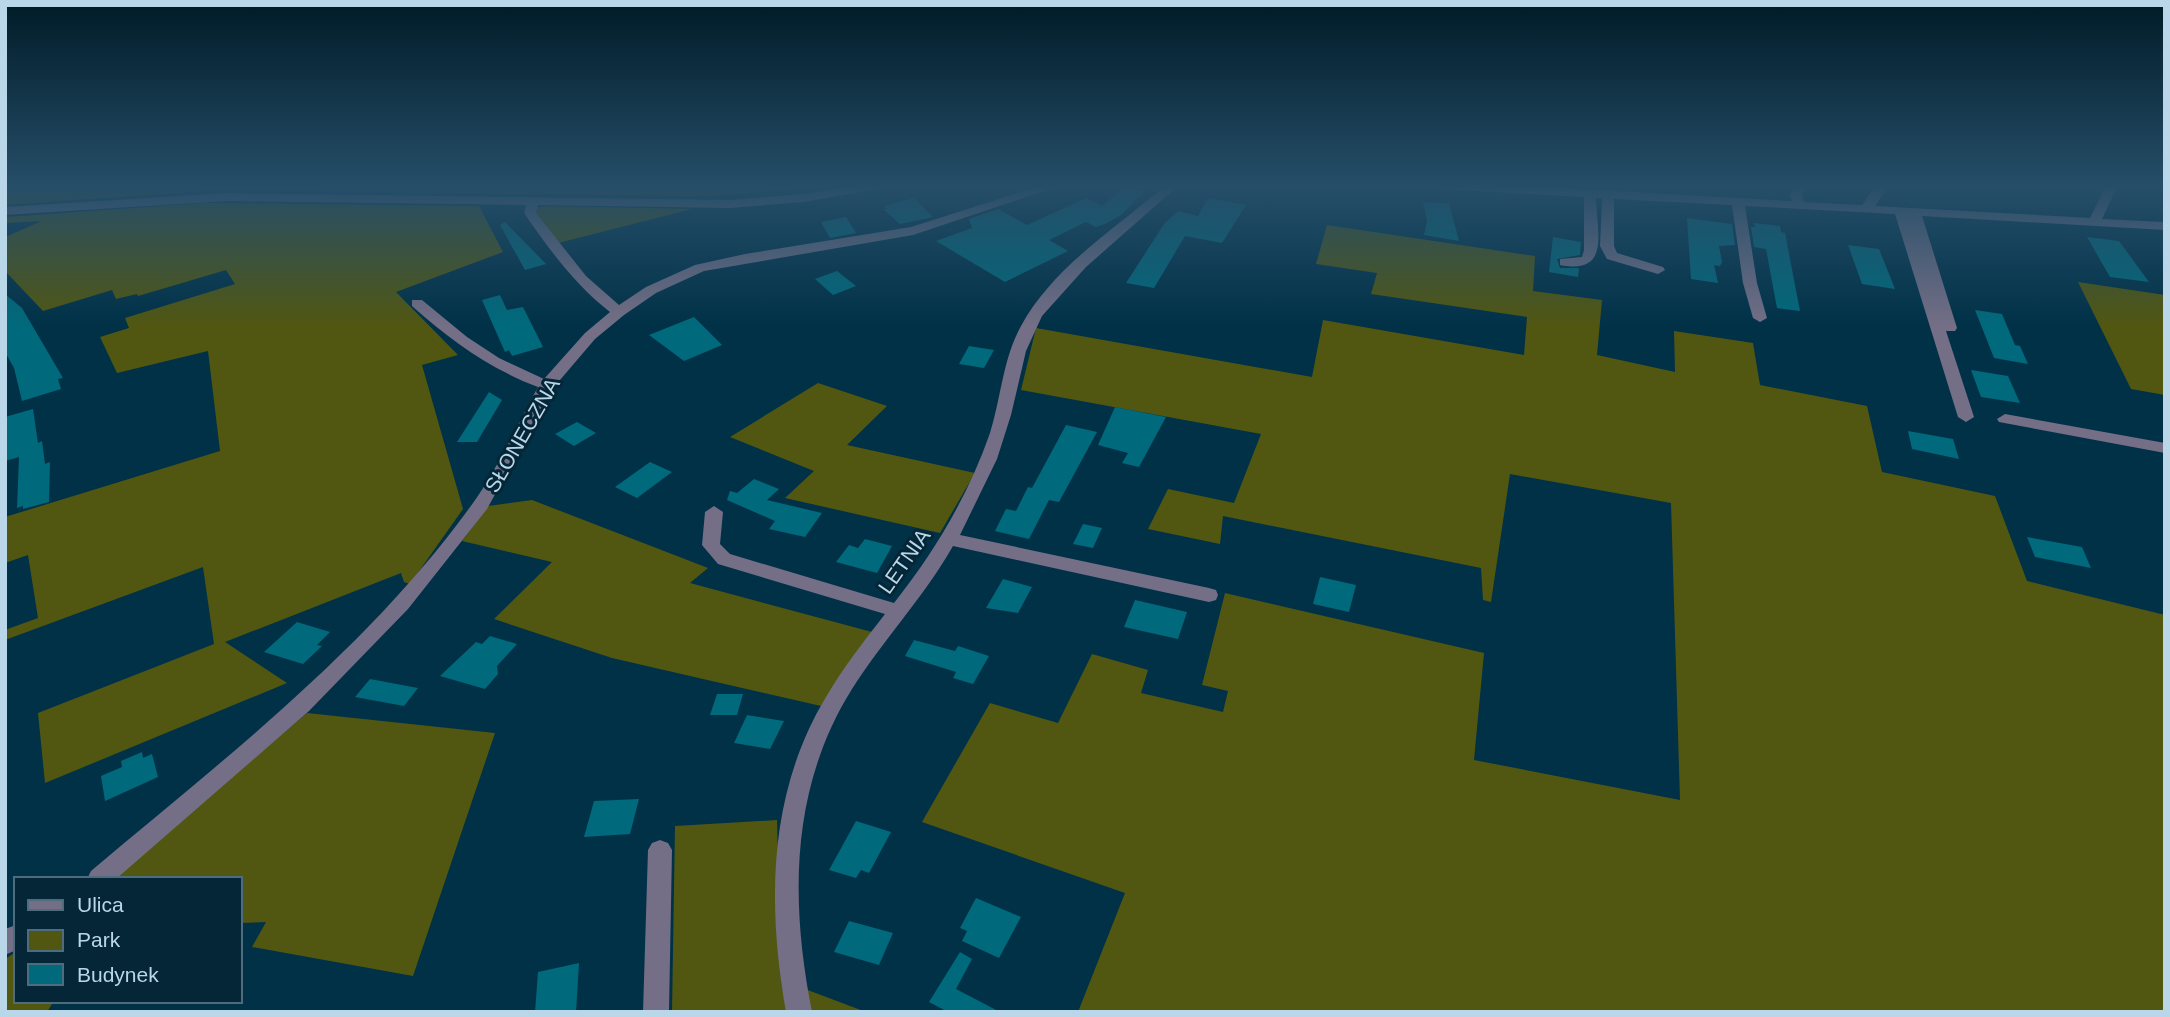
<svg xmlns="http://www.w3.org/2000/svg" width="2170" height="1017" viewBox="0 0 2170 1017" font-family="Arial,sans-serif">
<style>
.green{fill:#515711}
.building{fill:#00697b}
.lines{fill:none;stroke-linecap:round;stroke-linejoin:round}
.minor{fill:#746f86;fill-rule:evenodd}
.labels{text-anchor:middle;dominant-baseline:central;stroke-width:6;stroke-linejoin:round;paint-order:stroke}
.street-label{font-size:21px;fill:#bad7e9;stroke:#052636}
</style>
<rect width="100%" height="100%" fill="#003147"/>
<path class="green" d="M5,185H835L708,196L217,190L5,205Z
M204,203L479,206L503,252L396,292L458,355L422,365L463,509L410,584L404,582L401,573L225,642L287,683L45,783L38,713L214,644L203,567L5,640V630L38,618L28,555L5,563V517L220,451L208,351L117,373L100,337L129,328L125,318L235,284L226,270L138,296L137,294L116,299L112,290L43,311L5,271V237L42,221L5,223V217Z
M547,206L692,209L558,243L530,208Z
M1327,225L1535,256L1533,291L1602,300L1597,355L1675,372L1674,331L1753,343L1760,385L1867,406L1882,472L1995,496L2027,581L2165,615V1012H1078L1125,893L922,822L990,703L1058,723L1092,654L1148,670L1141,693L1223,712L1228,691L1202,685L1225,593L1484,653L1474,760L1680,800L1671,503L1510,474L1491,602L1483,600L1481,568L1223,516L1220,544L1148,529L1168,489L1234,503L1261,434L1021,390L1036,328L1312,377L1323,320L1524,355L1527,317L1371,294L1377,273L1316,264Z
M2078,282L2165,295V395L2131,389Z
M818,383L887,406L847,445L975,473L940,533L785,498L814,471L730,437Z
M532,500L708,568L690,583L872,632L821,706L612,658L494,619L552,562L462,541L488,506Z
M307,713L495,733L413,976L252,947L266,922L240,923V879H111Z
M777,820L781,980L787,1012H672L675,826Z
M16,952V1001H54L47,1012H5V959Z
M805,989L866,1012H811Z"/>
<path class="building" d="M1126,186L1145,191L1121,215L1105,224L1096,227L1086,222L1049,240L1068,251L1005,282L936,241L972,228L969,219L998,209L1027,225L1086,198L1102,206Z
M914,198L933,217L900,224L883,209H887L884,206Z
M1208,198L1246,205L1222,243L1185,236L1154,288L1126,283L1164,224L1178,211L1198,216Z
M1423,202L1449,203L1459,241L1424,235L1427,221Z
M846,217L856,233L830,238L821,222Z
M1687,218L1732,224L1735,245L1719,246L1722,262L1720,266L1714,265L1718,283L1691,279Z
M505,222L546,264L525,270L500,225Z
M1754,223L1780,226L1781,232L1785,233L1800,311L1777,308L1766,249L1754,247L1751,227H1755Z
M1553,237L1581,242L1580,255L1557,259L1560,268H1579L1578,277L1549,272Z
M2087,237L2119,241L2149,282L2110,277Z
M1848,245L1879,249L1895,289L1862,284Z
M837,271L856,286L833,295L815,279Z
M5,294L22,308L63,378L58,379L61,389L22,401L14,368L5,352Z
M500,295L507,310L523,307L543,347L512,356L509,350L505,352L482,300Z
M1975,310L2002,314L2015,345L2020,346L2028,364L1994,358Z
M694,317L722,345L684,361L649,335Z
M969,346L994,350L984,368L959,364Z
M1971,370L2008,376L2020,403L1981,397Z
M489,392L502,400L477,442H457Z
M1115,407L1166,417L1139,467L1122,463L1128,453L1098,445Z
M33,409L38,443L42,441L45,464L50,462L49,502L23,509V506L17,508L19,457L5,461V417Z
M577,422L596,433L574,446L555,434Z
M1066,425L1097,432L1059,502L1049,500L1029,539L995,531L1006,509L1016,511L1028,487L1032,488Z
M1908,431L1953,439L1959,459L1912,449Z
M650,462L672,472L637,498L615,487Z
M754,479L779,489L767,500L822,513L805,537L769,529L775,521L727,500L730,491L737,493Z
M1083,524L1102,528L1093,548L1073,544Z
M2027,537L2082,547L2091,568L2035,557Z
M865,539L892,546L877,573L836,562L849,545L858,548Z
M1320,577L1356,585L1349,612L1313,604Z
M1003,579L1032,587L1018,613L986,608Z
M1135,600L1187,612L1178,639L1124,627Z
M297,622L330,632L317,645L322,646L303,664L264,652Z
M490,636L517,644L497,666L498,674L485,689L440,676L476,642L482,644Z
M914,640L955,651L958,646L989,656L973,684L953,678L956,672L905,656Z
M370,679L418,688L404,706L355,697Z
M717,694H743L737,715H710Z
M747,715L784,721L770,749L734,743Z
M142,752L143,758L152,754L158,777L105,801L101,776L122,767L121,761Z
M639,799L630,834L584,837L594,801Z
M856,821L891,832L869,873L861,870L856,878L829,870Z
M976,898L1021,917L999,958L962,941L967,931L960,928Z
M849,921L893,933L879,965L834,952Z
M960,952L972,959L956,989L1000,1012H948L929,1002Z
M579,963L576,1012H535L538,972Z"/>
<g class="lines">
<path class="minor" d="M857,185H885L879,189L803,202L730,208L538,205L536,213L586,276L619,305L646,287L695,265L745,254L911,227L1043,185H1062L913,235L704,271L656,293L624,315L595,339L554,387L487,509L408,609L309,711L116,879H87L91,871C225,758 369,648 473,503C498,468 517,425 538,387C490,369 450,340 412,306V300H422L467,337L499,358L544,379L585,333L610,312C575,285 549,249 524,213L526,205L226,201L5,215V207L226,193L730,200L803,194Z
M1166,185H1179L1086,267L1042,316L1026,351L1011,415L997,459L960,535L1209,588L1216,590L1218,595L1216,600L1209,602L953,546C924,597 883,640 852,689C790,788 790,901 812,1012H786C767,904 768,793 826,697C843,668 864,641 885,614L718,564L702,545L705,512L714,506L723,512L720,544L730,554L894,603C935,551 968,496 990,433C1001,398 1003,358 1021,326C1053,267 1116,228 1166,185Z
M1434,185H1507L1792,201L1790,195L1795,185H1807L1802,195L1804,202L1862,205L1876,185H1889L1875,206L2090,218L2106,185H2118L2102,219L2165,222V230L1922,216L1957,328L1955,331H1946L1974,417L1966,422L1958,417L1895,214L1745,206L1757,283L1767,318L1760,322L1753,318L1743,283L1732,205L1614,199V246L1617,253L1663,267L1665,270L1658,274L1607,259L1600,246L1602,198H1596C1597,232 1611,275 1560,265V259L1582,257L1584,250V197L1440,189Z
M2005,414L2165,443V453L1999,422L1997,419Z
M660,840L668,843L672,850L669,1012H643L648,850L652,843Z
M16,925V950L5,955V929Z"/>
</g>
<linearGradient id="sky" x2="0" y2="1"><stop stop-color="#001b27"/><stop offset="0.57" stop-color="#264e69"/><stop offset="1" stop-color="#264e69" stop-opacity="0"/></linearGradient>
<rect width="2170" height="327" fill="url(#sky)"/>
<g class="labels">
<g class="street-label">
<text transform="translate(522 435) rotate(-60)">SŁONECZNA</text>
<text transform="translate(904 561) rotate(-55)">LETNIA</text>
</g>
</g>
<rect width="2170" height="1017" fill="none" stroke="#bad7e9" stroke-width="14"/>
<rect x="14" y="877" width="228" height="126" fill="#052636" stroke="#4d6d7e" stroke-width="2"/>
<rect x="28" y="900" width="35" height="10" fill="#746f86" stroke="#4d6d7e" stroke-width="2"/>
<text x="77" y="912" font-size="21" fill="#bad7e9">Ulica</text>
<rect x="28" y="930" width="35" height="21" fill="#515711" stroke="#4d6d7e" stroke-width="2"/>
<text x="77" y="947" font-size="21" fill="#bad7e9">Park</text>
<rect x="28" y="964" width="35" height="21" fill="#00697b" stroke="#4d6d7e" stroke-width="2"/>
<text x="77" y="982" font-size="21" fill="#bad7e9">Budynek</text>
</svg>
